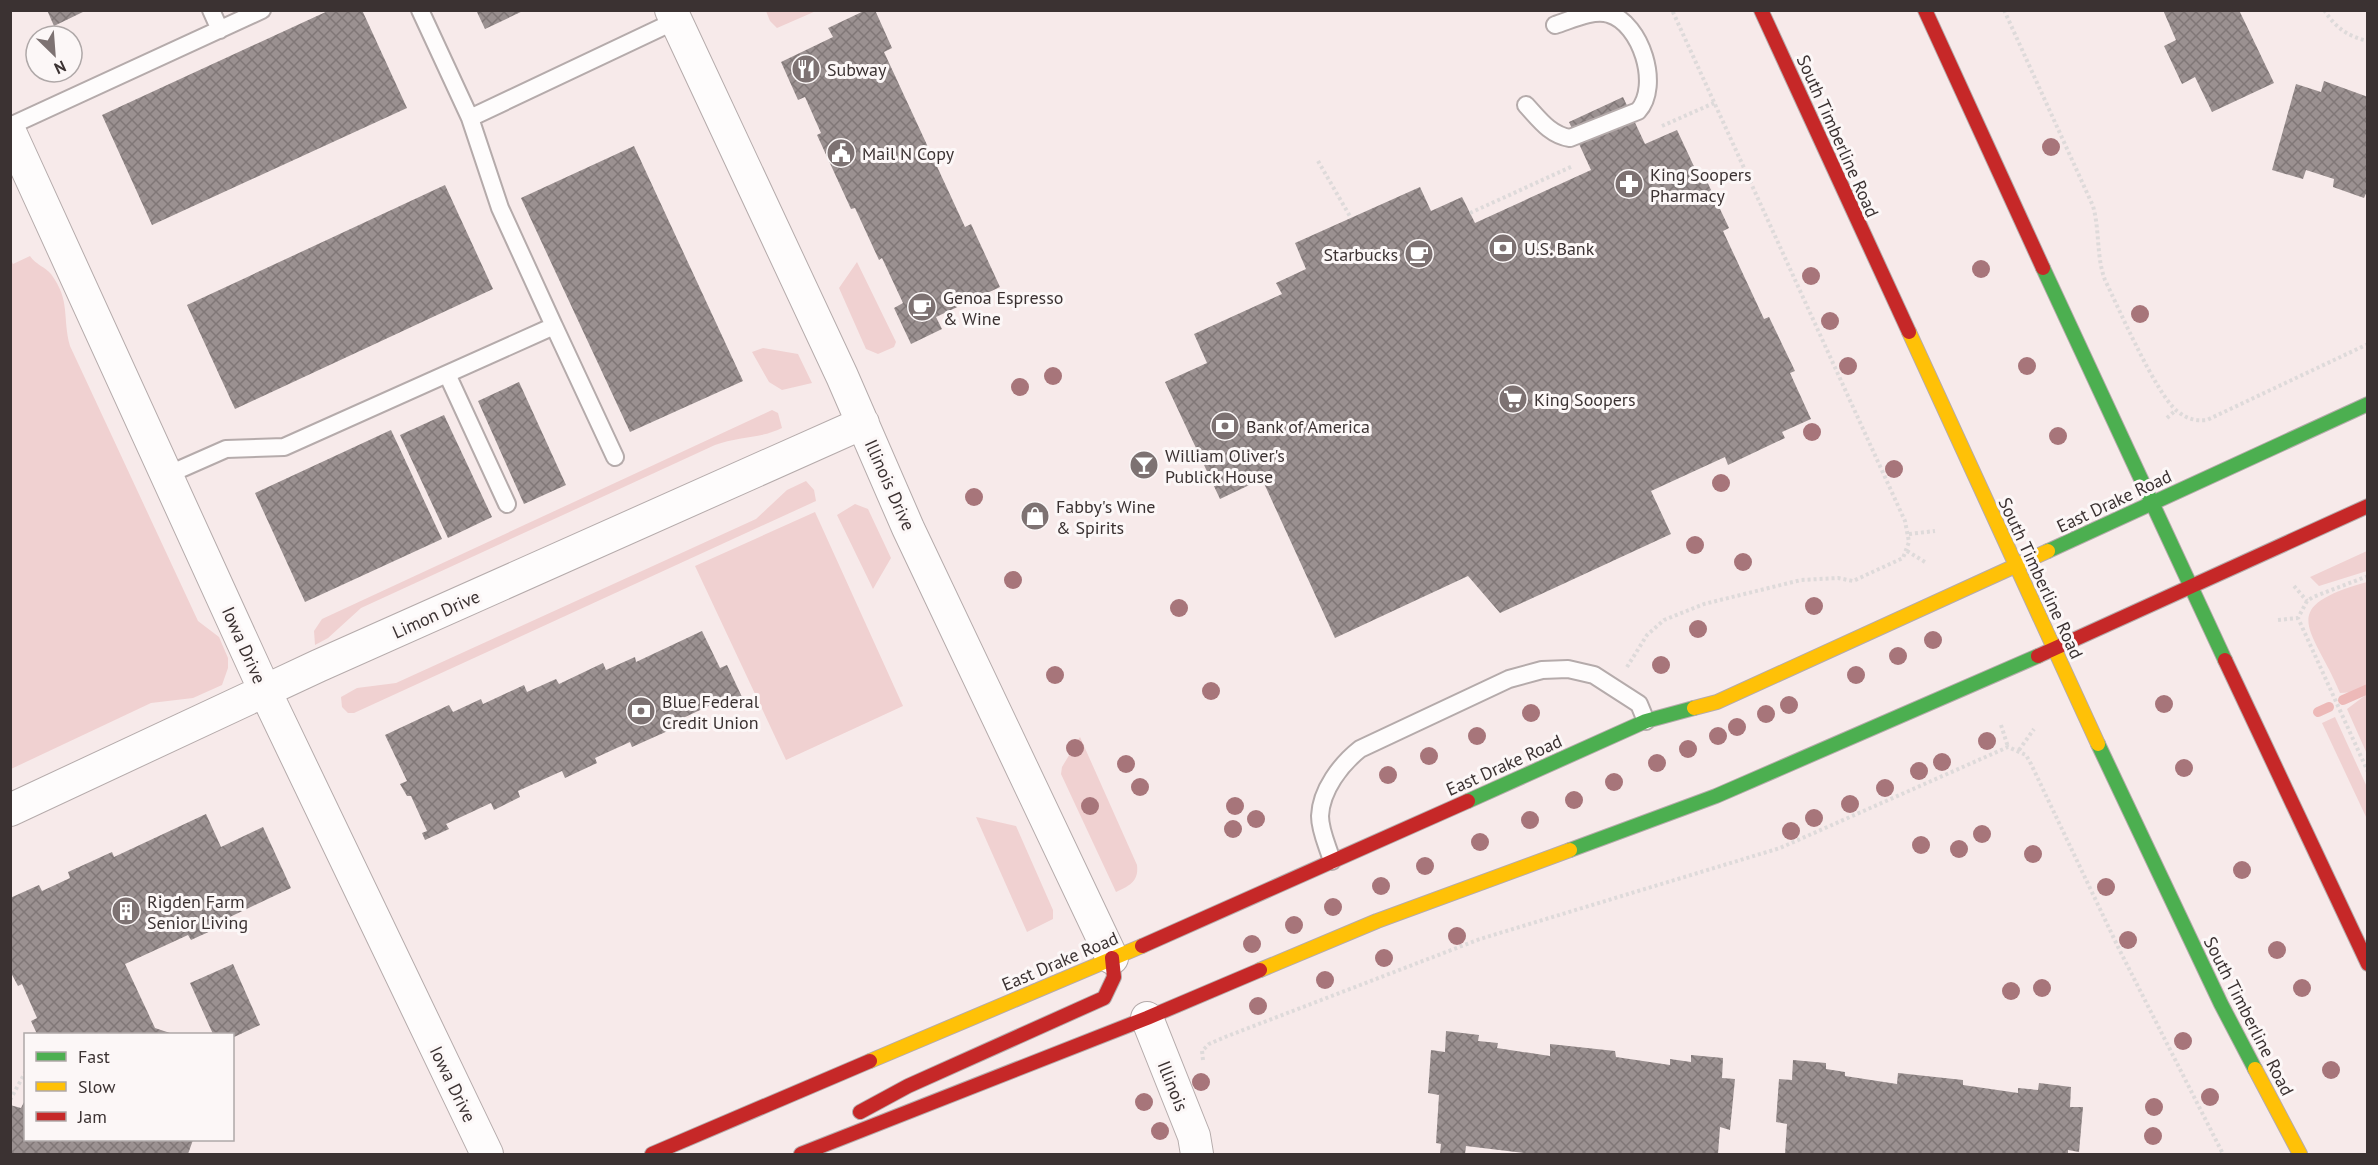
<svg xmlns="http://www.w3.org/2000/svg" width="2378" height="1165" viewBox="0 0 2378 1165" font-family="'PT Sans',sans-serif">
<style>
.green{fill:#f0d1d1}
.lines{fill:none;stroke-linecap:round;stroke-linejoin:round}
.stream{stroke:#edb9b8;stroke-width:10}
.building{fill:url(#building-cross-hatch)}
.lane-casing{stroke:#b5abab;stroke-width:20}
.street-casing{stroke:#b5abab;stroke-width:34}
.fast-casing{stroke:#b5abab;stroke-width:16}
.slow-casing{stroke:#b5abab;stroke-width:16}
.jam-casing{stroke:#b5abab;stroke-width:16}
.path{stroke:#dedada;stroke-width:4;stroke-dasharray:3 3;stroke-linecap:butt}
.lane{stroke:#fefcfc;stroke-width:16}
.street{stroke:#fefcfc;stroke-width:32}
.fast{stroke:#4caf50;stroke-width:14}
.slow{stroke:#ffc107;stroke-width:14}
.jam{stroke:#c62828;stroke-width:14}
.tree{fill:#a7757a}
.labels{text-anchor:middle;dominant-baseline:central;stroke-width:6;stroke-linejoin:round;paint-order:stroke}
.poi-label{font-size:18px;fill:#3b3232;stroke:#fcf7f7;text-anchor:start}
.street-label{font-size:18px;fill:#3b3232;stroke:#fcf7f7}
</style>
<defs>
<pattern id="building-cross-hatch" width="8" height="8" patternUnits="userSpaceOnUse" patternTransform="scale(1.5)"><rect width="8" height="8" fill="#9b9191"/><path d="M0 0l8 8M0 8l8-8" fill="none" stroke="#807777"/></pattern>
</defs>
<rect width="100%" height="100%" fill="#f7eaea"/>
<path class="green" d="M766,11H816L777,28L770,21Z
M30,256C35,264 45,267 51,274C71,301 62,317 70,346L198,621L219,637L228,658V668L222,685L193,698L151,703L11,769L10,258L13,264Z
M857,262L896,342L894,347L878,354L866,349L839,288Z
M763,348L798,354L812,383L782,390L769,382L752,352Z
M772,410L778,413L782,428C760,439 738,436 715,445L361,608L328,638L315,645L314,631L322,619Z
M806,481L814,490L816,501L354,713H348L342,707L341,697L357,688L396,683L756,519L787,490Z
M855,504L868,509L891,558L873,589L837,515Z
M815,512L903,706L786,760L695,566Z
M2367,551V571L2319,586L2310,577Z
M2367,582V685L2355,692L2340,693C2313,628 2274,608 2367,582Z
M2367,694V754L2347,709Z
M2335,717L2367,787V819L2322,723Z
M1080,737L1137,865C1139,882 1129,886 1116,892L1061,774L1062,767Z
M976,817L1016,826L1053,910V919L1027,932Z"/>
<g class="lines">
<path class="stream" d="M2343,700L2368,689
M2318,712L2329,707"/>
</g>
<path class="building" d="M47,10H87L54,26Z
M330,10H362L407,108L152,225L102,115Z
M476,10H525L485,29Z
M866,10H875L892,48L884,52L965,227L971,224L1000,287L936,317L942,329L911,344L894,308L903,303L882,258L879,260L855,208L851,209L817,135L821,133L805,97L798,100L781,62L833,37L828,28Z
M2163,10H2239L2274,83L2212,112L2195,77L2182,84L2164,46L2176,40Z
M2324,81L2368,97V189L2364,198L2333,187L2334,179L2306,170L2303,179L2272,170L2296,84L2321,92Z
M1623,97L1645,144L1677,130L1698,175L1703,173L1729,228L1723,231L1764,319L1769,317L1795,371L1790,373L1811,419L1782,432L1785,438L1728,465L1725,457L1651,491L1671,534L1500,613L1468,576L1335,638L1262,479L1220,499L1165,382L1207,363L1194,334L1282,294L1276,283L1306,269L1295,243L1420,187L1431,211L1462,197L1475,223L1591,170L1569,122Z
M634,146L743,381L630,432L521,198Z
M445,185L493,289L235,409L187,305Z
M519,382L566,485L524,504L478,401Z
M444,415L492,517L448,538L400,435Z
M391,430L442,539L305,602L255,493Z
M702,631L720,668L727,665L742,697L731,702L728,697L668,725L670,730L632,747L630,742L595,758L597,763L565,778L562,771L518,791L520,797L494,810L491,803L446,824L449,829L425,840L422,833L427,831L411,796H407L400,784L407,781L385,735L449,705L453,712L481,699L483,704L524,685L527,692L556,679L559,684L603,663L606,670L635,657L636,662Z
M206,814L221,847L263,827L291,888L213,925L215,929L191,940L188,935L125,964L155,1028L173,1034H37L31,1021L37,1018L22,984L18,986L10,971V898L39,885L42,891L70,878L68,872L112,852L114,857Z
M233,964L260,1025L232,1038V1034H213L190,983Z
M1446,1031L1479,1035L1478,1041L1498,1043L1497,1048L1550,1056V1044L1615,1051L1616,1057L1670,1065V1059L1691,1062V1055L1723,1058L1722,1078L1735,1079L1730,1130L1720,1127L1718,1154H1533L1466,1146L1465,1154H1440L1441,1144L1436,1143L1439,1095L1428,1093L1431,1050L1445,1052Z
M1793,1060L1826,1063V1069L1845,1072V1076L1897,1084L1898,1073L1963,1080V1085L2018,1093V1088L2038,1090L2039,1083L2071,1087L2070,1107H2083L2079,1152L2068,1150V1154H1785L1787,1124L1776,1122L1779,1079L1792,1080Z
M26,1098V1140H193L188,1154H10V1105L21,1108Z"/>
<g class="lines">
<g class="lane-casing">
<path id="lane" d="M211,10L220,30
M420,10L470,118L675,21
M1526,105C1539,119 1550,135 1570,138L1638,111C1661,86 1641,23 1609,14C1593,9 1571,20 1555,25
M10,126L262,10
M554,326L615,457
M447,374L507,504
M167,475L226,449L284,447L554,326L500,208L470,118
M1332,861C1328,847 1320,831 1320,816C1321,790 1341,764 1360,749L1509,679L1542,670L1568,669L1594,675L1639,704L1646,721"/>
</g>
<g class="street-casing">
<path id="street" d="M671,10L842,376L908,528L1112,958
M10,132L265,691L487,1154
M10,810L318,666L863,423
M1147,1018L1194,1136L1197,1154"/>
</g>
<g class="fast-casing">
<path id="fast" d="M2043,268L2225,660
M2048,551L2368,404
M2098,744L2221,1004L2255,1069
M1468,801L1646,721L1694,708
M1570,850L1716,796L2038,656"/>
</g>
<g class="slow-casing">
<path id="slow" d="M1909,332L2098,744
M1694,708L1717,702L2048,551
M1260,970L1377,921L1570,850
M870,1061L1142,946
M2255,1069L2300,1154"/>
</g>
<g class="jam-casing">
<path id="jam" d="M1761,10L1909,332
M1925,10L2043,268
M2038,656L2368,506
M2225,660L2368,964
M1142,946L1468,801
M860,1112L908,1086L1104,998L1114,977L1112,958
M652,1154L870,1061
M801,1154L1147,1018L1260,970"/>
</g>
<path class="path" d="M2004,10L2093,206C2100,231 2096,256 2105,280C2119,309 2156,394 2177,411C2187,419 2195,421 2207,420L2368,344
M2324,10C2336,28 2347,36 2368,41
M1662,126L1714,103
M1318,161L1351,218
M1470,213L1573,166
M2167,418L2176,410
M1909,534L1935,531
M1907,551L1925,562
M2368,576L2313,597L2307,601L2298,618L2368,772
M2294,586L2307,601
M2278,620L2298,618
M1627,667L1647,635L1664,620L1704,604L1801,580L1838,578L1853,581L1903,558L1909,542L1905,521L1672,10
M2001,725L2008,747
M2019,750L2034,729
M1203,1060L1202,1051L1209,1044L1225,1037L1480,939L1780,848L2008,747L2026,755L2031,764L2119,949L2223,1154
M10,1100L26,1071"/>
<use href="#lane" class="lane"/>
<use href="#street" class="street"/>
<use href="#fast" class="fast"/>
<use href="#slow" class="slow"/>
<use href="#jam" class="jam"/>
</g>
<g class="tree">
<circle cx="2051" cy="147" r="9"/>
<circle cx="1981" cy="269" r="9"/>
<circle cx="1811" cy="276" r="9"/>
<circle cx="2140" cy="314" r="9"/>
<circle cx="1830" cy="321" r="9"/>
<circle cx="1848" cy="366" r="9"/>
<circle cx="2027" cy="366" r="9"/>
<circle cx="1053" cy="376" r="9"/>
<circle cx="1020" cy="387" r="9"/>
<circle cx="1812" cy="432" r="9"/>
<circle cx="2058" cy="436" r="9"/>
<circle cx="1894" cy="469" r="9"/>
<circle cx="1721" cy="483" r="9"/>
<circle cx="974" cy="497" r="9"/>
<circle cx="1695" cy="545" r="9"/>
<circle cx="1743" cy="562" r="9"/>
<circle cx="1013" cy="580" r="9"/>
<circle cx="1814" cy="606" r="9"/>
<circle cx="1179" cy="608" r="9"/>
<circle cx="1698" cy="629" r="9"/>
<circle cx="1933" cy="640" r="9"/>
<circle cx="1898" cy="656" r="9"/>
<circle cx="1661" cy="665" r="9"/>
<circle cx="1055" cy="675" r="9"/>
<circle cx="1856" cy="675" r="9"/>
<circle cx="1211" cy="691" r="9"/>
<circle cx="2164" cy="704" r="9"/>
<circle cx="1789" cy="705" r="9"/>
<circle cx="1531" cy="713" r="9"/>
<circle cx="1766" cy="714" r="9"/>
<circle cx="1737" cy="727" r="9"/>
<circle cx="1477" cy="736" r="9"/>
<circle cx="1718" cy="736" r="9"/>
<circle cx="1987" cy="741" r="9"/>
<circle cx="1075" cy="748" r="9"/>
<circle cx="1688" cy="749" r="9"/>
<circle cx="1429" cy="756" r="9"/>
<circle cx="1942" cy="762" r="9"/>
<circle cx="1657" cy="763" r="9"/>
<circle cx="1126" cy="764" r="9"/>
<circle cx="2184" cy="768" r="9"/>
<circle cx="1919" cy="771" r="9"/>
<circle cx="1388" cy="775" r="9"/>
<circle cx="1614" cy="782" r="9"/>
<circle cx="1140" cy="787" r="9"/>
<circle cx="1885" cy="788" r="9"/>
<circle cx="1574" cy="800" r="9"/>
<circle cx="1850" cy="804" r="9"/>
<circle cx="1090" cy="806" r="9"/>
<circle cx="1235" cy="806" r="9"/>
<circle cx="1814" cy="818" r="9"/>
<circle cx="1256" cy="819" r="9"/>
<circle cx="1530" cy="820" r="9"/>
<circle cx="1233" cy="829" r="9"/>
<circle cx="1791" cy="831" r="9"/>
<circle cx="1982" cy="834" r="9"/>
<circle cx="1480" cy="842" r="9"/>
<circle cx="1921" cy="845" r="9"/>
<circle cx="1959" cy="849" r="9"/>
<circle cx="2033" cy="854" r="9"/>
<circle cx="1425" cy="866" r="9"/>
<circle cx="2242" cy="870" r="9"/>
<circle cx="1381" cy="886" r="9"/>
<circle cx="2106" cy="887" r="9"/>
<circle cx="1333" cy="907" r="9"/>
<circle cx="1294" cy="925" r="9"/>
<circle cx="1457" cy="936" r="9"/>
<circle cx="2128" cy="940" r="9"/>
<circle cx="1252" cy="944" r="9"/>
<circle cx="2277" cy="950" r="9"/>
<circle cx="1384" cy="958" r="9"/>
<circle cx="1325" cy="980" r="9"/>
<circle cx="2042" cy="988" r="9"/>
<circle cx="2302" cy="988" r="9"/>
<circle cx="2011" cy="991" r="9"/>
<circle cx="1258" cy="1006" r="9"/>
<circle cx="2183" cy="1041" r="9"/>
<circle cx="2331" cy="1070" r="9"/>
<circle cx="1201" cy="1082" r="9"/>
<circle cx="2210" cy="1097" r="9"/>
<circle cx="1144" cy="1102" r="9"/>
<circle cx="2154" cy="1107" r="9"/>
<circle cx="1160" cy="1131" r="9"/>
<circle cx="2153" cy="1136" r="9"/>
</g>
<defs>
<g id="restaurant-disc" transform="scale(1.5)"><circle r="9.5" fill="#7d7272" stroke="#fcf7f7"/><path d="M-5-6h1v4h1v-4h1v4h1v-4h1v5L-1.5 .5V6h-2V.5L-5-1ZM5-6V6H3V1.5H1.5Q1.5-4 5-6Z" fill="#fff"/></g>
<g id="civic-disc" transform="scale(1.5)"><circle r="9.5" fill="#7d7272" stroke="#fcf7f7"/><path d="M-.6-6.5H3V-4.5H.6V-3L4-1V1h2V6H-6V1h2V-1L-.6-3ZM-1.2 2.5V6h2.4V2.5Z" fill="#fff"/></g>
<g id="pharmacy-disc" transform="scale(1.5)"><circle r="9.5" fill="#7d7272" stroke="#fcf7f7"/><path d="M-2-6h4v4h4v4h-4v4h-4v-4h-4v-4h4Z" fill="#fff"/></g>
<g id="bank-disc" transform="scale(1.5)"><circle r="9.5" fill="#7d7272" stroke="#fcf7f7"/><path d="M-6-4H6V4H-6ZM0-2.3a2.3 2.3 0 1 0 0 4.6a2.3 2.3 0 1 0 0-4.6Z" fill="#fff"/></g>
<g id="cafe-disc" transform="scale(1.5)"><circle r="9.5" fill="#7d7272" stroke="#fcf7f7"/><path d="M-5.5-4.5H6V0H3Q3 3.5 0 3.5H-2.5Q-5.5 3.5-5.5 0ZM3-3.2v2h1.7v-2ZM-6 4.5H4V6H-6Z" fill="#fff"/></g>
<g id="supermarket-disc" transform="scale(1.5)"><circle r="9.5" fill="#7d7272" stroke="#fcf7f7"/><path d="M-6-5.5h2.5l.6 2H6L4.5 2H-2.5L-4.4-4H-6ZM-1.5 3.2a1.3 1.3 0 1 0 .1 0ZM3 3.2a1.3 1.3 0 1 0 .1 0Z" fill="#fff"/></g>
<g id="bar-disc" transform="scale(1.5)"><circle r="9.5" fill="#7d7272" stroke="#fcf7f7"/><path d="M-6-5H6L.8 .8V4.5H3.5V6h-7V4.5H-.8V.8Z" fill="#fff"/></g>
<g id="shop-disc" transform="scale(1.5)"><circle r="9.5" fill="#7d7272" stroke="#fcf7f7"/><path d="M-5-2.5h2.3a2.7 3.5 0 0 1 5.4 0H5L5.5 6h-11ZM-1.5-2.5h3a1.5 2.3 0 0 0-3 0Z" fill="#fff"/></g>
<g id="building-disc" transform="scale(1.5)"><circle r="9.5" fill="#7d7272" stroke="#fcf7f7"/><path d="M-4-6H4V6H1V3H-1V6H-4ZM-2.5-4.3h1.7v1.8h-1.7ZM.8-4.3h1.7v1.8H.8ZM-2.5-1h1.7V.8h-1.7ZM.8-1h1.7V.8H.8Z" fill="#fff"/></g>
</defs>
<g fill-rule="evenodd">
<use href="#restaurant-disc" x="806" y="69"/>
<use href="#civic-disc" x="841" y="153"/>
<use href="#pharmacy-disc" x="1629" y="184"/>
<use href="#bank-disc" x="1503" y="248"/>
<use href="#cafe-disc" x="1419" y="254"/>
<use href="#cafe-disc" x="922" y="307"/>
<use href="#supermarket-disc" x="1513" y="399"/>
<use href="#bank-disc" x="1225" y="426"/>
<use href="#bar-disc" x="1144" y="465"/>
<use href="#shop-disc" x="1035" y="516"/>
<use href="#bank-disc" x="641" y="711"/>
<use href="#building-disc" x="126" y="911"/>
</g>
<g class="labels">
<g class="poi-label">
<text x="827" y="69">Subway</text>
<text x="862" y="153">Mail N Copy</text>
<text x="1650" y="174">King Soopers<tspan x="1650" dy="21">Pharmacy</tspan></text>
<text x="1524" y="248">U.S. Bank</text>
<text x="1398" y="254" text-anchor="end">Starbucks</text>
<text x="943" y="297">Genoa Espresso<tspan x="943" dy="21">&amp; Wine</tspan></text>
<text x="1534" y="399">King Soopers</text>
<text x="1246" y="426">Bank of America</text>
<text x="1165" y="455">William Oliver's<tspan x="1165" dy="21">Publick House</tspan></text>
<text x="1056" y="506">Fabby's Wine<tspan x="1056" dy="21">&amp; Spirits</tspan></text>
<text x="662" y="701">Blue Federal<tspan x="662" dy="21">Credit Union</tspan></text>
<text x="147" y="901">Rigden Farm<tspan x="147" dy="21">Senior Living</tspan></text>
</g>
<g class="street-label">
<text transform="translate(1838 136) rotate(66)">South Timberline Road</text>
<text transform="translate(890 485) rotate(66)">Illinois Drive</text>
<text transform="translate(2114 501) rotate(-25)">East Drake Road</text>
<text transform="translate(2041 578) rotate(65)">South Timberline Road</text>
<text transform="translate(436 614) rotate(-24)">Limon Drive</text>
<text transform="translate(244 645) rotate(66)">Iowa Drive</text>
<text transform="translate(1504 765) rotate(-24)">East Drake Road</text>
<text transform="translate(1060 961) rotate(-23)">East Drake Road</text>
<text transform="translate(2249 1016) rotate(63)">South Timberline Road</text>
<text transform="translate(453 1084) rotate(64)">Iowa Drive</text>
<text transform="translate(1173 1086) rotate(68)">Illinois</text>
</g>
</g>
<rect width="2378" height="1165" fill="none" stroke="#3b3232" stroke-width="24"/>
<rect x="24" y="1033" width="210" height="108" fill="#fcf7f7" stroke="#afa8a8" stroke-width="1.5"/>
<rect x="36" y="1052" width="30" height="9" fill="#4caf50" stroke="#afa8a8" stroke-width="1.5"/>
<text x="78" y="1063" font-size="18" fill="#3b3232">Fast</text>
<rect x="36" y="1082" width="30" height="9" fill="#ffc107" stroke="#afa8a8" stroke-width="1.5"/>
<text x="78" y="1093" font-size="18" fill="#3b3232">Slow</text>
<rect x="36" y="1112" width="30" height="9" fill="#c62828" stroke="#afa8a8" stroke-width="1.5"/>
<text x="78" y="1123" font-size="18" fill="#3b3232">Jam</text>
<g transform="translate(54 54) rotate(155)"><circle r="28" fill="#fcf7f7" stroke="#afa8a8" stroke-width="1.5"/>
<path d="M0-4.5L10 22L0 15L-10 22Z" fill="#7d7272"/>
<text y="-9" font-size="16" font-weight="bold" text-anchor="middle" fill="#3b3232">N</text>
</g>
</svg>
